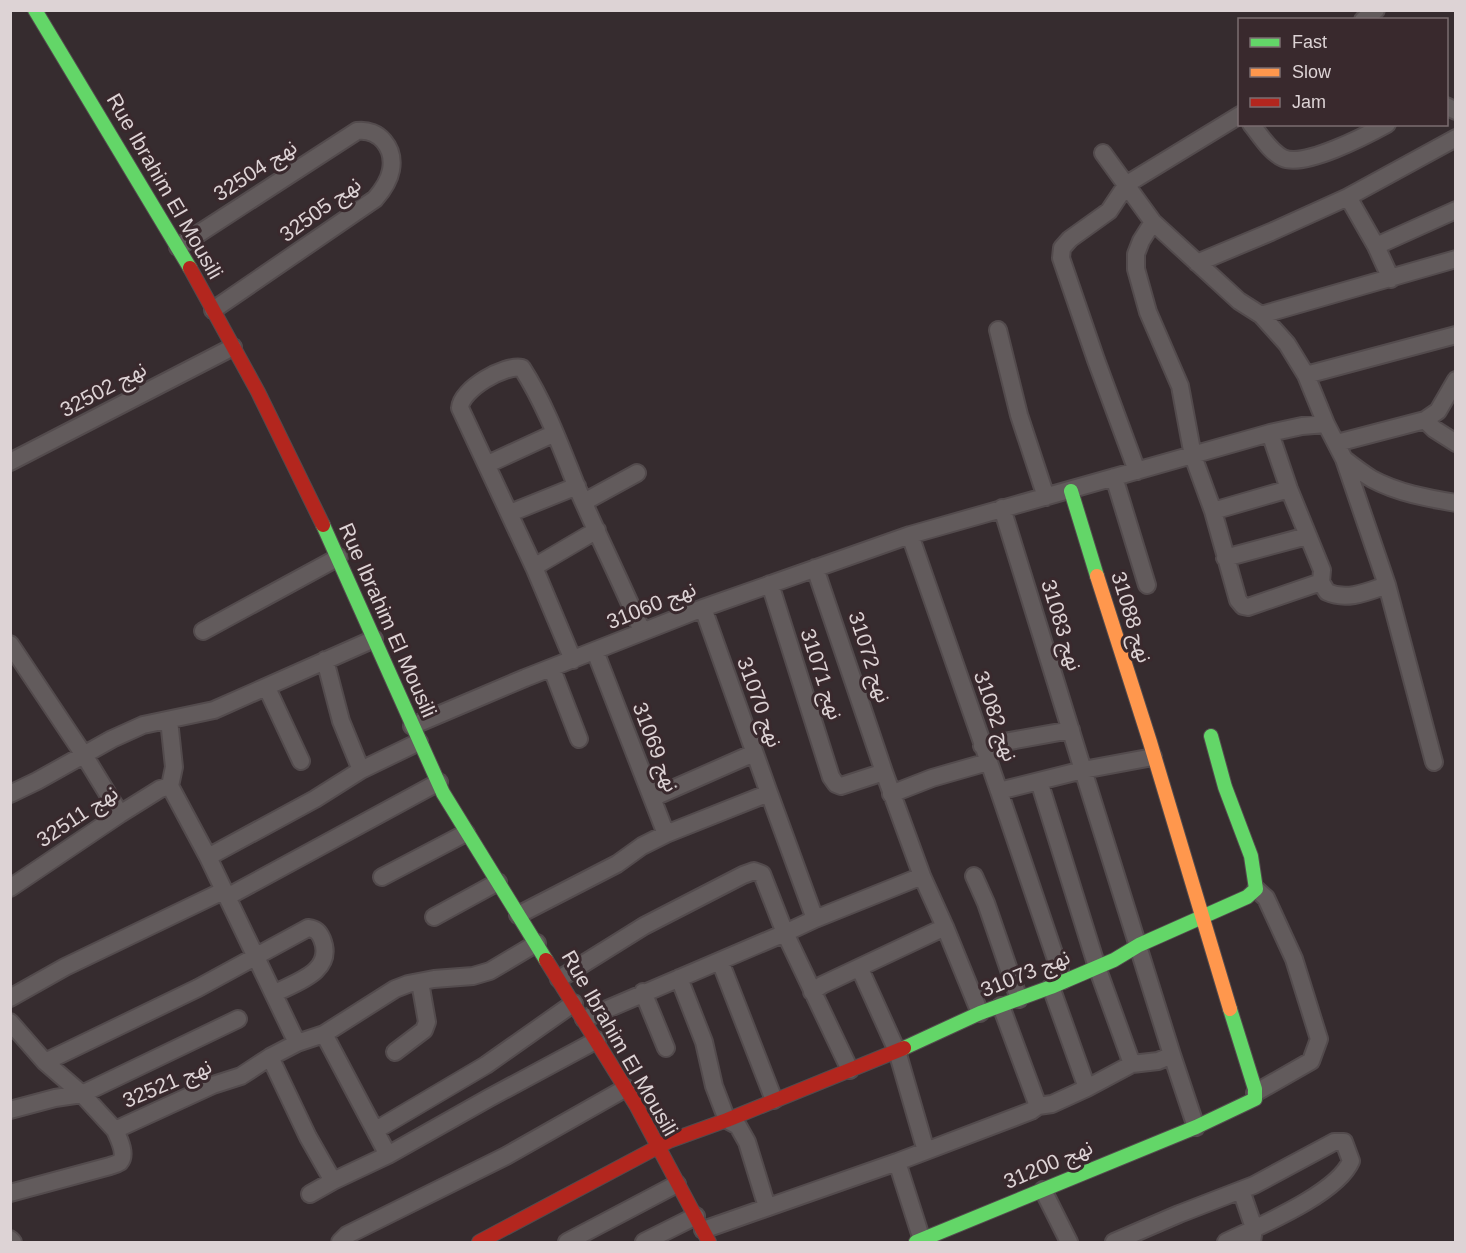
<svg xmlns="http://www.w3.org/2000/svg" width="1466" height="1253" viewBox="0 0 1466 1253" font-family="Helvetica,'Noto Sans Arabic',sans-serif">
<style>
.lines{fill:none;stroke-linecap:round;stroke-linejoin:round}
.street-casing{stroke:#534b4d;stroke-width:20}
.fast-casing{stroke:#534b4d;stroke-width:16}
.slow-casing{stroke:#534b4d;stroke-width:16}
.jam-casing{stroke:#534b4d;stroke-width:16}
.street{stroke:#625b5c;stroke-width:16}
.fast{stroke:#63d668;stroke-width:14}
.slow{stroke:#ff974d;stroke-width:14}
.jam{stroke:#b3261e;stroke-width:14}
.labels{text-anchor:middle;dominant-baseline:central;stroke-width:6;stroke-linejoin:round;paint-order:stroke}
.street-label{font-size:21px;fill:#ddd3d5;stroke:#39292d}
</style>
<rect width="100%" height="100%" fill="#362c2f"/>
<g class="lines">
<g class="street-casing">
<path id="street" d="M1363,20L1376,10
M1446,106L1456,111
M1251,124C1260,135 1270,152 1283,158C1304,168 1367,135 1387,124
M1103,153L1153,222L1239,301L1261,315L1287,344L1306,375L1326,424L1344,459L1387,585L1434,762
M1348,197L1456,138
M1153,222L1141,241L1136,254V269L1148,312L1180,386L1193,456L1213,511L1238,600L1243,606L1248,607L1321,582
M1376,246L1456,210
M178,247L357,131C379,128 395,148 391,170C389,181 382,191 375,199L213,310
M1197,263L1271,232L1348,197L1376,246L1391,279
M1261,315L1456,259
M998,330L1019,415L1046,497
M1306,375L1456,335
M1425,420L1438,411L1456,380
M1270,433L1289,489L1322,570L1321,582L1327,592C1347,601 1367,592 1387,585
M1337,443L1425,420L1434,429L1456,443
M1344,459C1353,466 1362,473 1372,479C1398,493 1427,498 1456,503
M10,462L233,347
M488,464L555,433
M1137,471L1096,360L1061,258L1062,248L1070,239L1109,211L1127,184L1240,115
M1114,477L1147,585
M584,502L637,473
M1213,511L1289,489
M510,513L577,486
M910,535L999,791L1083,770L1002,508
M1225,558L1307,536
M534,567L597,530
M815,568L884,772
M770,584L831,777L836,784L841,786L884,772L922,876L815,919
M203,631L339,557
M10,644L84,755L120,814
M595,651L666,834
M325,660L341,721L361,770
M573,660L534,567L460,408C461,389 505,364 522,368C545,404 560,445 576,485C597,534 621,582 642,631
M552,669L579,739
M267,688L301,761
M169,720L174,767L170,786L208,857L297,1043
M412,726L525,678L703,608L910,535L1270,433L1302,426L1326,424
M982,746L1071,730
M1039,781L1097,967L1132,1064L1087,1088
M999,791L1063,980
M769,793L815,919L785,933L850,1070
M10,794L37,781L112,739L143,725L214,710L374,639
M891,794L932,778L988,762
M652,798L754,753
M208,857L315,799L361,770L419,742
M922,876L945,927
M974,876L986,903L1019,999
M382,877L466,833
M10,888L120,814L160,789L170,786
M227,897L439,782
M518,915L617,864L642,846L666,834L769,793L703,608
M434,917L498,882
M720,961L774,1100
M860,969L897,1051L926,1151
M679,978L704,1042L714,1086L727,1120L738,1126L747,1142L767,1207
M559,979L644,926L743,875L754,871L762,874L785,933L584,1019
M643,992L666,1048
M812,992L822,985L945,927L980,1013
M10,998L65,967L223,891
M1001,1006L1038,1106
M10,1022L45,1062L82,1094L115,1130
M324,1034L388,1155
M395,1052L424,1030L427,1022L420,982
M1172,1055L1196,1127
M45,1062L198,988L308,928C316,929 319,932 322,939C335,971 297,982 275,993
M1132,1064L1158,1061L1172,1055L1083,770L1153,757
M1255,1093L1311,1061L1319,1039L1294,959L1266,898L1256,889
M10,1110L55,1098L82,1094L238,1019
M376,1130L486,1065L574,1003
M897,1162L922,1240
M333,1181L308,1137L270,1057L297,1043L324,1034L395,989L408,984L434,979L473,976L490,971L537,943
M1043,1190L1069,1242
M1241,1190L1254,1228L1252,1242
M10,1193L110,1166C113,1165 117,1164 120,1162C127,1154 118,1137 115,1130L213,1085L241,1076L270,1057
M310,1194L333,1181L388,1155L489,1098L597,1040
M703,1230L897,1162L1031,1111L1038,1106L1052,1104L1087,1088L1051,987
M10,1239L13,1242
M340,1242L347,1235L506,1156L626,1088
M567,1242L677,1184
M644,1242L696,1216
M1114,1242L1179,1214L1254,1185L1334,1142H1344L1351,1161C1337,1194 1259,1226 1226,1242"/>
</g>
<g class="fast-casing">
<path id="fast" d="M35,10L190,268
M1071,491L1097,576
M323,525L443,793L546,960
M904,1048L980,1013L1051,987L1114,960L1139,945L1247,897L1256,889L1251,856L1225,787L1211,736
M916,1242L1196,1127L1255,1099V1089L1230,1009"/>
</g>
<g class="slow-casing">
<path id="slow" d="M1097,576L1150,742L1230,1009"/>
</g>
<g class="jam-casing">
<path id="jam" d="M190,268L258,392L323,525
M546,960L636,1105L709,1242
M479,1242L669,1141L727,1120L904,1048"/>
</g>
<use href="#street" class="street"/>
<use href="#fast" class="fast"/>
<use href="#slow" class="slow"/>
<use href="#jam" class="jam"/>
</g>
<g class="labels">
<g class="street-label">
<text transform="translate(255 170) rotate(-33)">نهج 32504</text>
<text transform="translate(165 186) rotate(60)">Rue Ibrahim El Mousili</text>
<text transform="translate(320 209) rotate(-36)">نهج 32505</text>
<text transform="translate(103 389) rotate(-28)">نهج 32502</text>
<text transform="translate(651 605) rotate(-22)">نهج 31060</text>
<text transform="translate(1132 617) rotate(73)">نهج 31088</text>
<text transform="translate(388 620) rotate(66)">Rue Ibrahim El Mousili</text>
<text transform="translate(1062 625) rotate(73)">نهج 31083</text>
<text transform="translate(870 657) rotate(72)">نهج 31072</text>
<text transform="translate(822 674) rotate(72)">نهج 31071</text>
<text transform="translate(760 702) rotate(70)">نهج 31070</text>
<text transform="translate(996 716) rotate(71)">نهج 31082</text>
<text transform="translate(656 747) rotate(69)">نهج 31069</text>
<text transform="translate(77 816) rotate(-34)">نهج 32511</text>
<text transform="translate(1025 973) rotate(-22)">نهج 31073</text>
<text transform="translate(620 1043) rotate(60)">Rue Ibrahim El Mousili</text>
<text transform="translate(167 1083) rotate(-23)">نهج 32521</text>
<text transform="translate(1048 1164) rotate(-23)">نهج 31200</text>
</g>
</g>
<rect width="1466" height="1253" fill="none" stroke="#ddd3d5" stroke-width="24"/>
<rect x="1238" y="18" width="210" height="108" fill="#39292d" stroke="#7b6d70" stroke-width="1.5"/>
<rect x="1250" y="38" width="30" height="9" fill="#63d668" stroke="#7b6d70" stroke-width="1.5"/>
<text x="1292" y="48" font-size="18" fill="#ddd3d5">Fast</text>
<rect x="1250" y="68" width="30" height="9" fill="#ff974d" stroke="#7b6d70" stroke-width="1.5"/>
<text x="1292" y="78" font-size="18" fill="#ddd3d5">Slow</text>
<rect x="1250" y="98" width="30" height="9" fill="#b3261e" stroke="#7b6d70" stroke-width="1.5"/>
<text x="1292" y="108" font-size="18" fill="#ddd3d5">Jam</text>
</svg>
